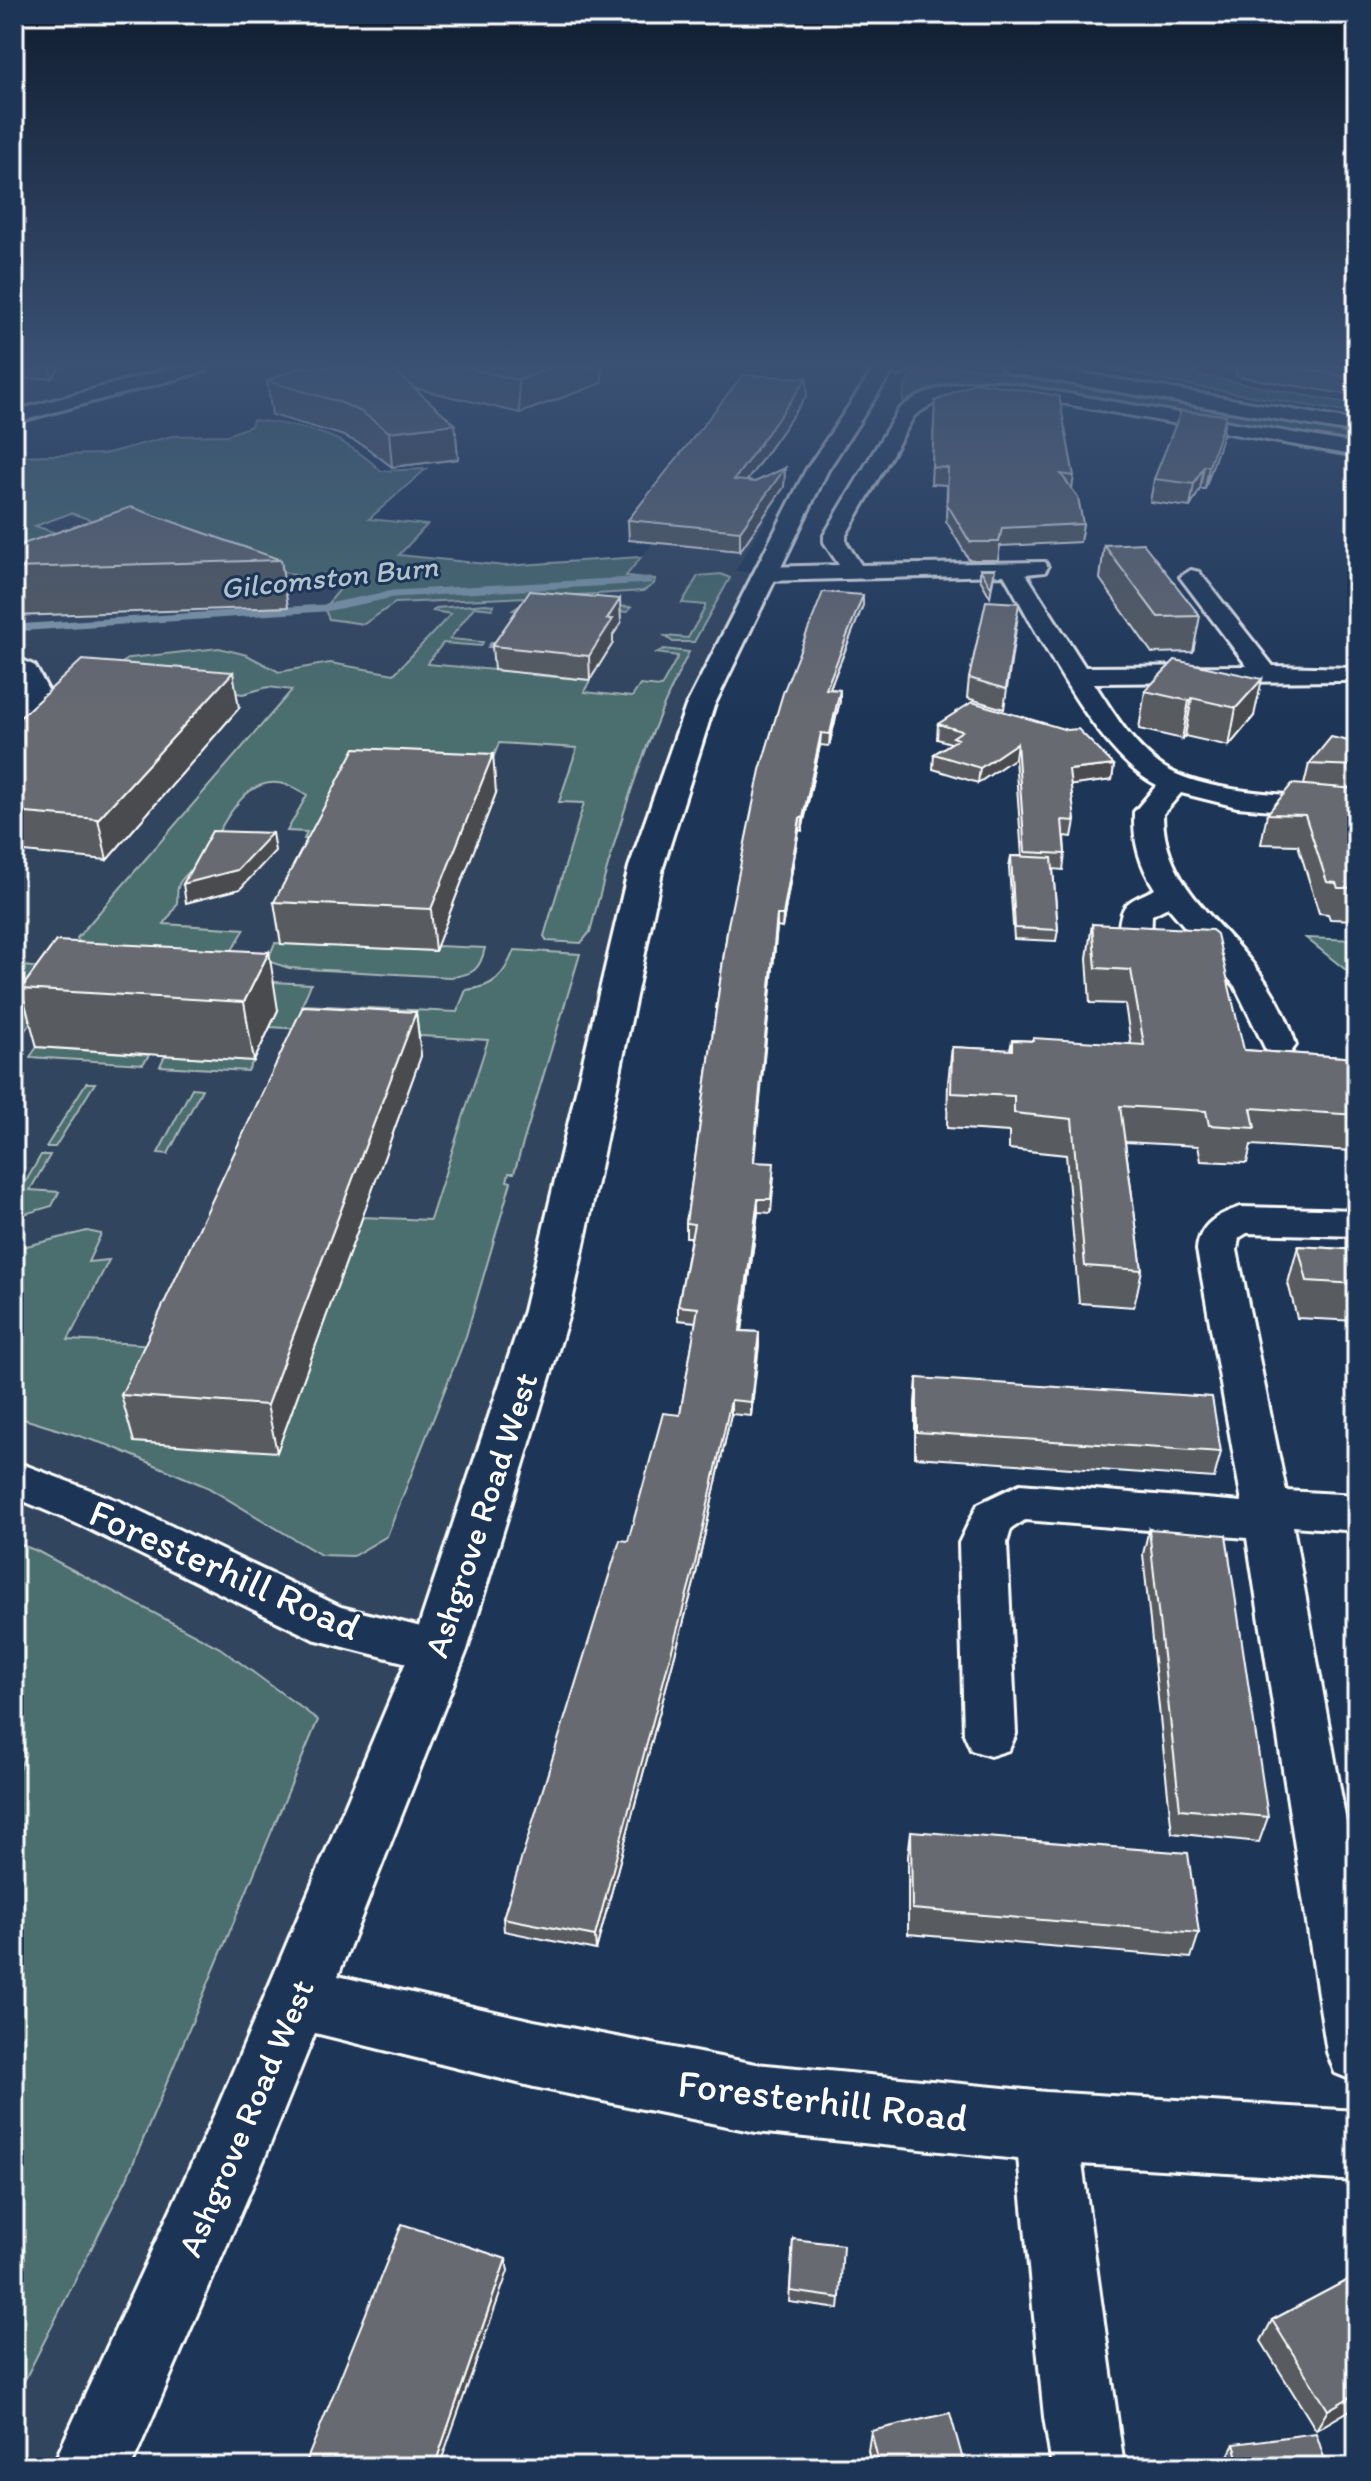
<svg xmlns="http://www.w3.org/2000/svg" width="1371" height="2481" viewBox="0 0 1371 2481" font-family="Itim,sans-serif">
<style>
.built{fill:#33455f}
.green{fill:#4c6e6e;stroke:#a6b6b6;stroke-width:2}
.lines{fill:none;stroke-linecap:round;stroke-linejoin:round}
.stream{stroke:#8ba4b5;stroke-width:7}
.street-casing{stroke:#fff;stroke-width:6}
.secondary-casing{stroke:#fff;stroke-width:6}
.primary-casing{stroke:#fff;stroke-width:6}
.street{fill:#1d3557;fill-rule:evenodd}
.secondary{fill:#1d3557;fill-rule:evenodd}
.primary{fill:#1d3557;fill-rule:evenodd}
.wall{fill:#595c61;stroke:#fff;stroke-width:2}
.shaded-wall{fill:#484b4f;stroke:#fff;stroke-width:2}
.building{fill:#676b71;stroke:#fff;stroke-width:2}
.labels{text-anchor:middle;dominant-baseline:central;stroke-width:6;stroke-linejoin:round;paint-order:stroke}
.far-water-label{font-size:30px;font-style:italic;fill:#b1c2cd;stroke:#1d3557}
.street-label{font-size:34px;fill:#fff;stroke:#1d3557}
.near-street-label{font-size:40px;fill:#fff;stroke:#1d3557}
</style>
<rect width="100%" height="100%" fill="#1d3557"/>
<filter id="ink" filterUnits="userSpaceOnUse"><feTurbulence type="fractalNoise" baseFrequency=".0125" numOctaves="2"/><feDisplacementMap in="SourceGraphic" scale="16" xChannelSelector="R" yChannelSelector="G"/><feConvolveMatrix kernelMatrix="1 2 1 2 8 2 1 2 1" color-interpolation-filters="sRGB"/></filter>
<g filter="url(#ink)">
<path class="built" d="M253,420L292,424L338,437L359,451L381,471L426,469L369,519L427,525L399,555L505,566L641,557L700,489L780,496L735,571L764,574L700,706L547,1311L98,2467H14V456L104,454L172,436L227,435L251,426Z"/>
<path class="green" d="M920,367H970L1357,431V447L962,385L903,406C902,392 907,374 920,367Z
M1107,367H1202L1192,374L1357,405V414L1163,381Z
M253,420C306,426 341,433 381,471L426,469L369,519L427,525L399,555L505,566L641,557L626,576L655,579L654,584L643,591L597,594L395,603L364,624L329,619L324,608L342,587L237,560L214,562L71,513L35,526L68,537L14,554V456L104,454L172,436L227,435L251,426Z
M721,574L730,578L694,642H673L665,636L688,638L705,608V605L682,603L698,576Z
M525,602L631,607L627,612L596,609L556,639L532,675L590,680L584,692L632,697L640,685L661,687L678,656L656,653L664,649L689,652C643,741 615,835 590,932L581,943L547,941L544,936L584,803L559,802L577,748L499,743L480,792L332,840L304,839L307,832L287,831L307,795C251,756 228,818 204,857C197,867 184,874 179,884C176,891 178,895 177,902C176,909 168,918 164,924L245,929L226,960L81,949L77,938L292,690L268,687L243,694L104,674L130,658L219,648L247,655L279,672L330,663L394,674L451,614L433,611L436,608L486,604L494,605L492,609L474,607L450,639L483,642L481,646L443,643L427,664L517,672L532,651L488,647L491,643L512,644L533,612L513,610Z
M1306,938L1357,940V979Z
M275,943L435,951L437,946L485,948C480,970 473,975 450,977L289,968L267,961Z
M514,950L580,954L514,1173H509L507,1181L511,1182L466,1336L387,1536L353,1556L321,1555L207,1487L108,1445L14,1416V1249L87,1231L101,1234L88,1262L109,1260L68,1340L177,1346L362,1217L430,1220L488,1040L270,1027L278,1010L120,974L311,984L302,1005L457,1012L466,990C494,987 504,976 514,950Z
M14,965L69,971L14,1045Z
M37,1047L149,1055L143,1064L30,1057Z
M165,1055L253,1061L248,1071L160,1066Z
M86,1083H95L55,1147H46Z
M192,1088L202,1089L168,1154L158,1153Z
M41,1155H50L30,1190L59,1192L52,1206L14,1217V1202Z
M14,1542L37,1551L220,1648L318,1720L127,2178L14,2401V1781L26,1753L14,1752Z"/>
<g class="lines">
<path class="stream" d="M14,628L324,608L393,594L649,580"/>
<g class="street-casing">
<path id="street" d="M999,382L1357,444V456L999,392C968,391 938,397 914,416L846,535V542L861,565L1045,562L1048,567L1045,572L1026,574L1085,667L1247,666L1180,577L1191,570L1199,572L1273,666L1354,668L1357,674L1345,681L1094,683C1113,712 1130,742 1159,764C1201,796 1304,795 1357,799V817L1237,807L1181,793L1163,814C1163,881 1214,915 1252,963C1272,988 1287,1015 1296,1045L1291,1052L1279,1055L1267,1052L1235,986L1168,907L1152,915L1151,941L1146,948L1135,951L1124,948C1119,941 1119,938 1119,929C1121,900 1131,901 1155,889C1139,864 1133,841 1134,812L1157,785C1097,756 1039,634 1004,575L764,581L753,574L764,567L839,565L824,542V535L899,409C927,387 964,380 999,382Z
M14,656L35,666L48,690C42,706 31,723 14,727V704L22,690L14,675Z
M1241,1207L1357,1210V1236L1247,1233L1239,1238L1237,1250L1286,1491L1357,1495V1531L1293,1526L1357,1883V2082L1335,2073L1327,2052L1247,1538L1025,1520L1011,1529L1007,1543L1016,1734L1009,1750L990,1756L971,1750L964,1734L959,1543L978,1504L1020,1484L1242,1502L1197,1250C1199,1224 1218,1214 1241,1207Z
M14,1461L119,1501L341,1607L457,1636L464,1650L457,1664L439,1671L313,1639L85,1527L14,1497Z
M1046,2096L1068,2105L1077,2127L1124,2467H1052L1044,2417L1015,2127L1024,2105Z"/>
</g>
<g class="secondary-casing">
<path id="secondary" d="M875,367H895L828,470L714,706L663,867L570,1311L467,1650L338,1976L534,2021L756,2064L1046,2092L1357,2111V2181L1046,2162L756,2132L534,2087L315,2033L265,2157L131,2467H52L217,2109L411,1650L524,1311L629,867L686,706L806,470Z"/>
</g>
<g class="primary-casing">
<path id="primary" d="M175,367H208L205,371L14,423V411Z
M891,367H913L899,375L892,373Z
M1000,367H1045L1357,421V433L1010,373Z"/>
</g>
<use href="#street" class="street"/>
<use href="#secondary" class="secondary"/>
<use href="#primary" class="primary"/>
</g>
<path class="wall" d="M14,367H60L52,378L21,379L14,388Z
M300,367H601L602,383L520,413L414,388L455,424L458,459L392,467L363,445L341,435L272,415L267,381Z
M1218,367H1357V392L1351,395L1236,376L1237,370Z
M807,378V395L747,481L755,482L785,468L784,487L740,551L629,540L628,520Z
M935,401L1074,476L1072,489L1083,524L1080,542L1000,546L998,560H969L946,521L947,485L931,484Z
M1222,437L1205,489H1200L1190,507L1150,502L1154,479Z
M1104,545L1200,616L1193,652L1152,653L1100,579Z
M14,547L281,560L288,607L14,616Z
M980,569H995L990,597L980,579Z
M863,605L830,689L840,690V701L829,746L820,745L802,831L799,830L782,928L777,927L754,1162L774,1177L771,1213L758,1212L742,1331L759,1332L751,1416L731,1414L694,1583L596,1950L504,1931L503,1918L628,1541L680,1415L696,1322L678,1320V1306L691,1237H686V1223L728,925Z
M1017,622L1004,709L967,698L969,678Z
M621,623L613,635V643L590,680L494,670L492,646Z
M1175,660L1254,716L1229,746L1185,736L1182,739L1139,729L1145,691Z
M239,708L107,860L14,851V723Z
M938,724L1114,765L1112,780L1070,785L1075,821L1072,837L1064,836L1065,854L1063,870L1053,869L1058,930L1056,941L1014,939L1009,867L1011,856H1022L1015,758L978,783L933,769L934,754L951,743L937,739Z
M1357,743V920L1330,919L1328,914L1319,913L1298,845L1261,844L1267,814L1304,785L1309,764Z
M496,793L435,951L281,944L274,902Z
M1092,924L1244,1050L1357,1058V1168L1352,1151L1251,1145L1247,1163L1201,1161L1198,1146L1125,1142L1142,1270L1134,1307L1079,1303L1066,1155L1009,1149V1132L947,1128L948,1082L952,1047L1010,1050L1012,1040L1131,1044L1125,1004L1090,1003L1087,958Z
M56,941L278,1010L254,1061L37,1047L21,989Z
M416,1012L421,1056L277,1452L134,1442L121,1395Z
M1298,1246L1357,1250V1321L1297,1318L1288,1283Z
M917,1378L1221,1452L1214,1478L915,1457V1403Z
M1357,1513V1573L1349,1535Z
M1149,1529L1268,1817L1259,1842L1172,1833L1143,1554Z
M911,1831L1199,1933L1191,1958L908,1934V1856Z
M793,2239L840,2298L839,2309L789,2302Z
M1357,2275V2406L1316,2430L1261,2341L1272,2320Z
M871,2431L965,2467H872L868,2451Z
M1234,2444L1327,2467H1225L1224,2464Z"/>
<path class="shaded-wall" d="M15,367H19L21,379L14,388V369Z
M50,367H60L52,378Z
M554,367H601L602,383L520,413L518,380Z
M1357,377V392L1351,395L1355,378Z
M807,378V395L734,499V480Z
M1226,415L1222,437L1205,489L1209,466Z
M455,424L458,459L392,467L389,432Z
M1204,466L1200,489L1190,507L1194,484Z
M785,468L784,487L740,551V531Z
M863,595V605L825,700L826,689Z
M620,599L621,623L613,635V643L590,680L589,656L607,619Z
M233,672L239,708L107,860L98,819Z
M1262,679L1254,716L1229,746L1236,708Z
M840,690V701L829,746L830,734Z
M1192,698L1185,736L1182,739L1189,701Z
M821,733L820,745L802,831L803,818Z
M1017,743L1015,758L978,783L980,768Z
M493,754L496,793L435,951L431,909Z
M1114,765L1112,780L1066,786L1069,770Z
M800,818L799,830L782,928L783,915Z
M272,833L275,851L240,889L186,903L183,884Z
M777,915V927L752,1175L753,1162Z
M269,952L278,1010L254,1061L244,1002Z
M416,1012L421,1056L277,1452L267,1405Z
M758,1199V1212L740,1345V1331Z
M759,1332V1346L751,1416V1402Z
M731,1400V1414L694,1583L596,1950L595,1936Z
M506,2259L508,2271L439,2467H434Z
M1357,2393V2406L1316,2430L1328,2410Z"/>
<path class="building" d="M300,367H390L455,424L389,432L360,411L337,401L267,381Z
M462,367H554L518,380Z
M1290,367H1357V377L1355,378Z
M743,375L807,378L734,480L755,482L785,468L740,531L628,520Z
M976,382L1059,396L1074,476L1061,474L1078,497L1083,524L1002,528L999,542H970L947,504L948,468L932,467L935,401Z
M1181,411L1226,415L1209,466H1204L1194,484L1154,479Z
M131,507L281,560L14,568V547Z
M1143,543L1200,616L1158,617L1104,545Z
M980,569H995L991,587Z
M530,591L620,599L607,619H613L589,656L492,646Z
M823,592L863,595L826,689L840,690L830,734L821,733L803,818H800L783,915H777L753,1162L774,1163L771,1199H758L740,1331L759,1332L751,1402L731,1400L694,1568L595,1936L503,1918L620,1540L628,1541L663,1413L680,1415L698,1308L678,1306L694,1224L686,1223L728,925L760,770L783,693Z
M986,601L1019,603L1006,689L969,678Z
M82,660L233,672L98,819L14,812V723Z
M1175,660L1262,679L1236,708L1192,698L1189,701L1145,691Z
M972,702L1067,730L1078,729L1114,765L1069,770L1075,821L1062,820L1065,854L1025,852L1017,743L980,768L934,754L958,739L953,737L962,731L938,724Z
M1331,737L1357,743V766L1309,764Z
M355,748L493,754L431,909L274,902Z
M1292,784L1357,789V818L1347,817L1357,844V888H1338L1336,883L1327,882L1305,815L1267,814Z
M212,831L272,833L237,870L183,884Z
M1011,856L1052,858L1058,930L1015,928Z
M1092,924L1212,930L1217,934L1244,1050L1357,1058V1115L1251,1108L1255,1128L1209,1125L1206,1111L1120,1106L1142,1270L1085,1266L1072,1119L1014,1113V1096L951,1093L952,1047L1012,1050V1040L1033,1041V1038L1144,1045L1131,970L1096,968Z
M56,941L269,952L244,1002L21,989Z
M303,1006L416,1012L267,1405L121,1395Z
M1298,1246L1357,1250V1284L1307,1281Z
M917,1378L1212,1397L1221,1452L917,1432Z
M1149,1529L1226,1535L1268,1817L1180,1809Z
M911,1831L1188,1853L1199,1933L912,1909Z
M402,2224L506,2259L434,2467H304Z
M793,2239L843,2245L840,2298L790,2291Z
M1357,2275V2393L1328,2410L1272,2320Z
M950,2413L965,2467H880L871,2431Z
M1316,2433L1327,2467H1241L1234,2444Z"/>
</g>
<linearGradient id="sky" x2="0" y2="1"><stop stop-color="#101d30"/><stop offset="0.51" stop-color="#3a5174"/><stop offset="1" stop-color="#3a5174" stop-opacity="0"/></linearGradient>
<rect width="1371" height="715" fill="url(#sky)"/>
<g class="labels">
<g class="far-water-label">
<text transform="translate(329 577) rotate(-6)">Gilcomston Burn</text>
</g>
<g class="street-label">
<text transform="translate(481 1515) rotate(-72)">Ashgrove Road West</text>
<text transform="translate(246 2118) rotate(-67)">Ashgrove Road West</text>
</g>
<g class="near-street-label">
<text transform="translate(225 1569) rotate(24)">Foresterhill Road</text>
<text transform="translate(823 2100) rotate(7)">Foresterhill Road</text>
</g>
</g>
<rect width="1371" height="2481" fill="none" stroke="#1d3557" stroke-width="48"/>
<rect x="24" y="24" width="1323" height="2433" fill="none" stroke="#fff" stroke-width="3" filter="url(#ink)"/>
</svg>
